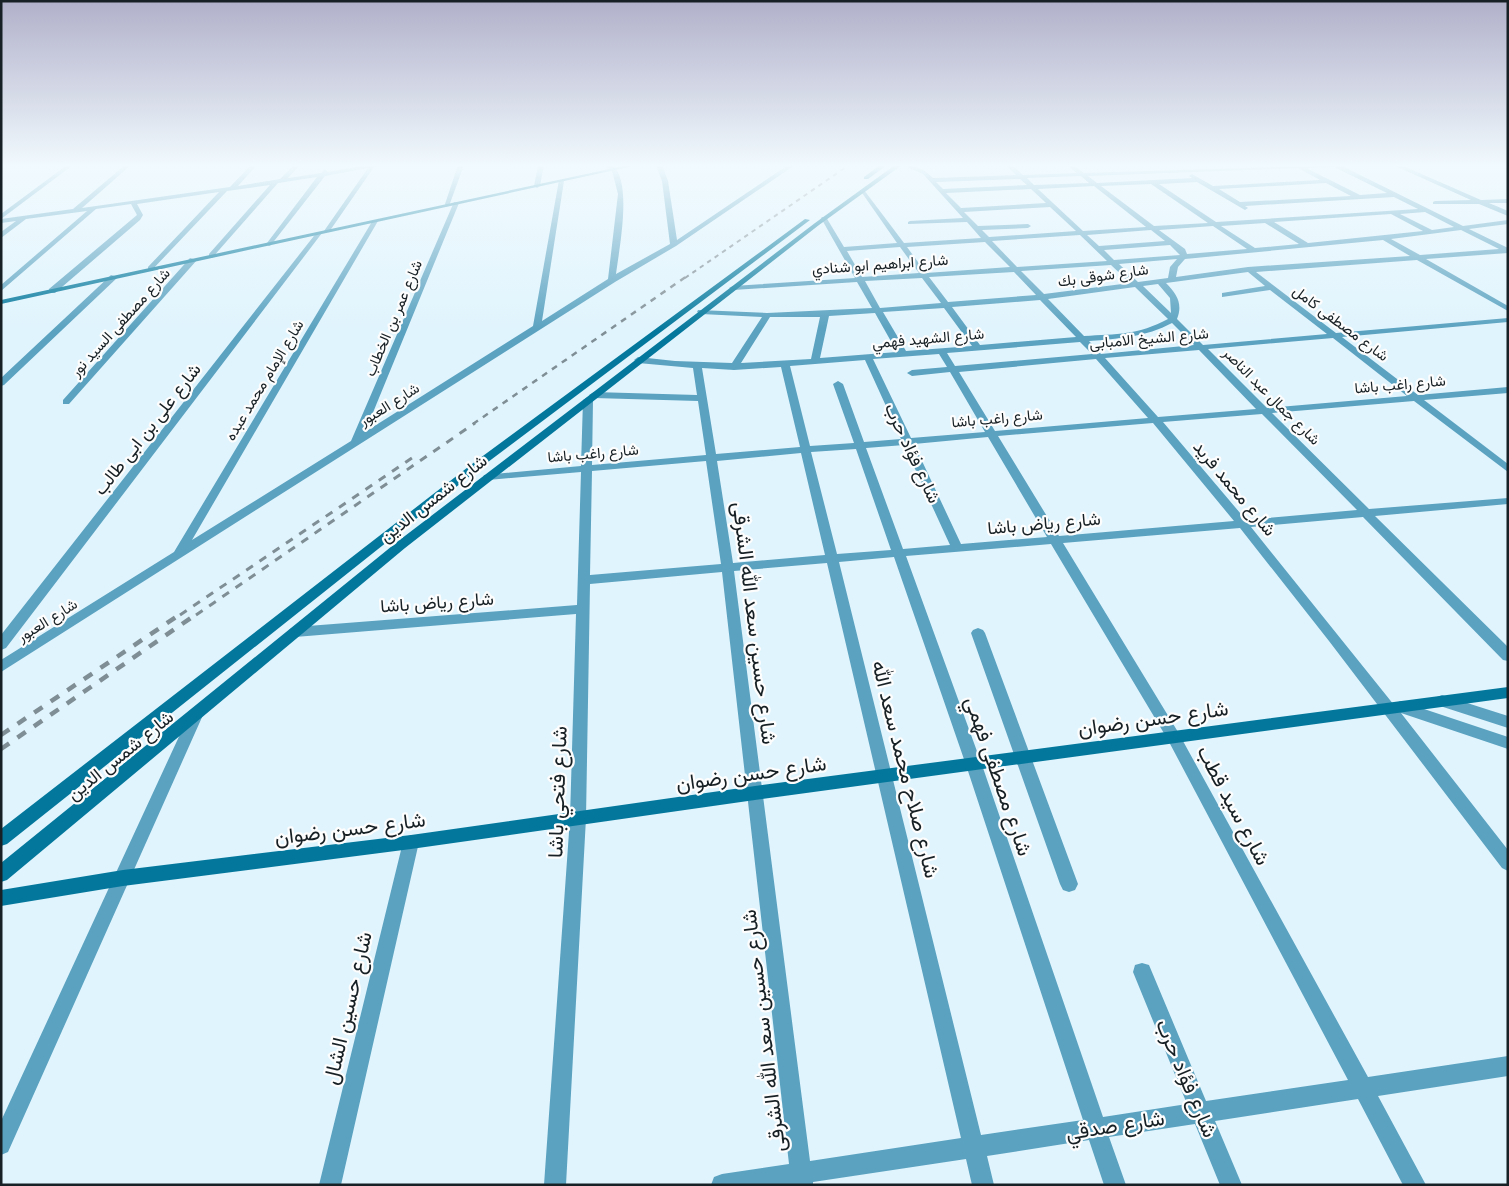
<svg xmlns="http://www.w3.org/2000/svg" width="1509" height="1186" viewBox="0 0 1509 1186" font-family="Lora,Vazirmatn,serif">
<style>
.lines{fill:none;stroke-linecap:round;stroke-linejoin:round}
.street{fill:#5aa2c0;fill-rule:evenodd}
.secondary{fill:#04789c;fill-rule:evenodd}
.rail-far3{stroke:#7f8d94;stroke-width:2;stroke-dasharray:4.5 4.5;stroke-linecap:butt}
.rail-far2{stroke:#7f8d94;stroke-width:2.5;stroke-dasharray:6 6;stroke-linecap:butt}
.rail-far1{stroke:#7f8d94;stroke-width:3;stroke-dasharray:8 8;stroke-linecap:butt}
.rail{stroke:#7f8d94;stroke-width:4.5;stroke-dasharray:10 10;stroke-linecap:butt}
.labels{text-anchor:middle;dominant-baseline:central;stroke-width:4.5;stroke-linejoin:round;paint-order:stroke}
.far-street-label{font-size:15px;fill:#172024;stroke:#fdfdfd}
.street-label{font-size:18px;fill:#172024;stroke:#fdfdfd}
.near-street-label{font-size:21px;fill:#172024;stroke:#fdfdfd}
</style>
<rect width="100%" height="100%" fill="#e0f4fd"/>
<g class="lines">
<path class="street" d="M67,165H73L1,219V214Z
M125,165H131L82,208L230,187L251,165H257L238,186L280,179L294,165H300L288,178L321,173L325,169L328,172L367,165H380L374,167L329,232L324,231L368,168L325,176L271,245L269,246L265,244L267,243L317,177L278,183L212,258H209V254L270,185L227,191L151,271H148V267L219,192L137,204L143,215L140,220L55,293H49V289L137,215L131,204L96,209L1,291V285L87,211L26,219L1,238V232L16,221L1,223V219L73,209Z
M458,165H464L449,206L444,207Z
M538,165H544L540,186L537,188L534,186Z
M605,165H612C633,180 619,250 616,274L670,244L662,181L656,165H662L668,181L677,240L788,165H795L676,246L615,282L1,672V660L174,552L373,220L378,221L192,540L351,441L454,202L459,203L365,432L533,326L559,180L564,181L542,321L608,279L618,194L612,171Z
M903,165C915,165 925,170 933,178L1016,175L1006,165H1012L1023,175L1077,173L1067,165H1073L1084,173L1344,165L1342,166L1463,226L1508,220V224L1469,229L1508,248V253L1426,259L1508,306V311L1417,260L1256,272L1336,333L1508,318V322L1342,337L1418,395L1508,387V393L1424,400L1508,464V472L1414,401L1272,413L1369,509L1508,498V504L1375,516L1508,647V661L1503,660L1363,517L1251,527L1394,705L1400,701L1508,737V749L1401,713L1508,850V871L1502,868L1329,641L1240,528L1063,543L1178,732L1368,1077L1508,1056V1076L1378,1096L1426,1185H1403L1358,1099L1215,1121L1242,1185H1220L1195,1124L1109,1137L1126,1185H1104L1089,1140L987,1156L994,1185H972L966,1159L813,1182V1185H711L714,1177L722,1174L789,1164L722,572L590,584L586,818L566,1185H544L570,818L576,614L295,637L290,635L288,632L290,629L295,627L577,605L581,472L488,480L484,479L483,477L484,475L581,466L583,400L588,397L593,400L592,465L706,455L698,401L594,398L589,395L594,392L697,395L693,368L638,363L634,360L638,357L675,361L732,363L762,317L701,314L697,312L698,310L767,313L872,308L857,282L733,290L729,288L733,286L855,278L821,218L822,217H826L844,247L897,243L860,190H864L904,243L981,238L967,222L908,224V222L910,221L963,218L923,174ZM1334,167L1387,193L1360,195L1306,168ZM1298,168L1320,180L1213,186L1192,174L1189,176L1192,178L1097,183L1088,176ZM1081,176L1089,183L1034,185L1027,178ZM1020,179L1027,185L943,189L936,182ZM1197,182L1245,210L1248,208L1245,206L1394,197L1418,209L1216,222L1159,184ZM1326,183L1351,196L1240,202L1219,189ZM1151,184L1208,223L1154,226L1101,186ZM1094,186L1146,227L1083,231L1038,189ZM1031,189L1046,203L961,208L946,193ZM1050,207L1076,231L989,237L982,230L1028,228L1031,226L1028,224L978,226L964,212ZM1425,212L1454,227L1432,230L1400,214ZM1391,214L1423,231L1308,243L1274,222ZM1265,223L1299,244L1255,248L1221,226ZM1213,226L1247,249L1187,254L1185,249L1159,230ZM1151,230L1165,241L1099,246L1087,235ZM1461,230L1499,249L1420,255L1391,239ZM1080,235L1107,261L1017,267L992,241ZM1383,240L1410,256L1248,267L1176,277L1178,267L1185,259ZM985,242L1010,267L926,273L907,247ZM1170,245L1180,255L1114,260L1104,250ZM900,247L919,273L862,277L847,251ZM1177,259L1170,267L1168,278L1138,282L1119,264ZM1111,265L1130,283L1044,294L1021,271ZM1014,272L1036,295L948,302L929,277ZM1248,272L1265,286L1222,293V297L1270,290L1327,334L1203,345L1177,319C1183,304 1177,294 1166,283ZM922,278L941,303L880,308L865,281ZM1158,284L1170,298L1171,313L1143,286ZM1135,287L1168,319C1138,335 1117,334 1084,336L1048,299ZM1040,300L1076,337L980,345L952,307ZM944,308L972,346L906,351L883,312ZM875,313L897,352L820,358L829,316ZM770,317H820L811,359L741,363ZM1172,323L1194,345L1101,354L1089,341C1118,339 1146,337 1172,323ZM1333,338L1407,396L1267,408L1208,349ZM1080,342L1092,354L955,366L947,353ZM1199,350L1256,409L1158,417L1105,358ZM939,354L947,367L912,370L907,373L912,376L950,372L985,432L911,438L873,359ZM1096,359L1148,418L995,431L959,372ZM865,360L901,439L864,442L843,384L838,381L833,384L854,443L810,446L790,366ZM781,367L800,447L716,454L702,368L734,370ZM1262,414L1357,510L1246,520L1163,422ZM1153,423L1234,521L1059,536L998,436ZM988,437L1047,537L961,544L914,444ZM904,445L950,545L903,549L866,448ZM856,449L891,550L837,554L811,452ZM801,453L825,555L733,563L717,461ZM706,461L721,564L590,575L592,471ZM1051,544L1168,740L1348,1080L1206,1101L1149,965L1142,963L1135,965L1133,972L1187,1104L1103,1117L982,765L906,556ZM894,557L966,765L1083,1120L981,1135L839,562ZM827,563L961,1138L810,1161L734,571Z
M1393,165H1401L1481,200L1508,199V203H1489L1508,211V216L1479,204H1433V202L1435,201L1471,200Z
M317,232L322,233L6,648L1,650V635Z
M190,258L197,260L69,404H63V400Z
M111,275L118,277L4,385L1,386V378Z
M978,628L983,630L985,633L1078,884L1075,890L1069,892L1063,890L1060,884L971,633L973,630Z
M1442,695L1508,716V728L1437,705L1435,701L1437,697Z
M196,709L201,711L203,715L8,1152L1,1155V1121L189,715L191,711Z
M411,835L417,837L419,842L341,1185H319L403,842L405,837Z"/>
<path class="secondary" d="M628,165H638L1,304V300Z
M880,165H887L868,179H864V177Z
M895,165H902L819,225L405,548L7,880L1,882V863L397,542L815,223Z
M805,219L810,220L480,468L7,844L1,846V829L472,464Z
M1508,687V698L755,800L411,849L123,886L1,906V890L123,870L411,835L755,786Z"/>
<path class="rail-far3" d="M685,278L849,165"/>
<path class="rail-far2" d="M473,424L687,276"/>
<path class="rail-far1" d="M180,615L415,456
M196,615L475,423"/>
<path class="rail" d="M1,735L182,613
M1,749L198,613"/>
</g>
<linearGradient id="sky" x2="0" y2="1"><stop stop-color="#b1b0ca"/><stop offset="0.5" stop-color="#f1fafe"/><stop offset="1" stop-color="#f1fafe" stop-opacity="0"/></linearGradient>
<rect width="1509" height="331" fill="url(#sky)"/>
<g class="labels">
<g class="far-street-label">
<text transform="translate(880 264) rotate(-4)">شارع ابراهيم ابو شنادي</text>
<text transform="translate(1103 275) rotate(-8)">شارع شوقى بك</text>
<text transform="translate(393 318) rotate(-67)">شارع عمر بن الخطاب</text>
<text transform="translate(120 322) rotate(-48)">شارع مصطفى السيد نور</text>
<text transform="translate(1341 323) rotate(37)">شارع مصطفى كامل</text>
<text transform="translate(928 338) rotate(-5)">شارع الشهيد فهمي</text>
<text transform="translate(1149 338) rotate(-5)">شارع الشيخ الامبابى</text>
<text transform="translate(264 380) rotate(-59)">شارع الإمام محمد عبده</text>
<text transform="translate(1400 384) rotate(-5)">شارع راغب باشا</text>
<text transform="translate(1272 396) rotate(45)">شارع جمال عبد الناصر</text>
<text transform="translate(389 404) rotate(-32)">شارع العبور</text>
<text transform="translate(997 418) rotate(-5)">شارع راغب باشا</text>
<text transform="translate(593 453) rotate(-5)">شارع راغب باشا</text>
<text transform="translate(47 620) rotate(-32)">شارع العبور</text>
</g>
<g class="street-label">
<text transform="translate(147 429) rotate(-52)">شارع على بن ابى طالب</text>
<text transform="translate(913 453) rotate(65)">شارع فؤاد حرب</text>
<text transform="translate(1235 488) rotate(50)">شارع محمد فريد</text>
<text transform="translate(433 498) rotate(-38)">شارع شمس الدين</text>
<text transform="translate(1044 523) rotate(-5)">شارع رياض باشا</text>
<text transform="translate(437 602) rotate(-4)">شارع رياض باشا</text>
<text transform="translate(120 755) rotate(-39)">شارع شمس الدين</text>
</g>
<g class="near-street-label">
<text transform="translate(755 623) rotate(83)">شارع حسين سعد الله الشرقى</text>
<text transform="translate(1153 718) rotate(-8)">شارع حسن رضوان</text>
<text transform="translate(906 769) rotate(76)">شارع صلاح محمد سعد الله</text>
<text transform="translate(751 773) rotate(-8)">شارع حسن رضوان</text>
<text transform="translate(999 776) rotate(71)">شارع مصطفى فهمي</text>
<text transform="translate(557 792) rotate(-88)">شارع فتحي باشا</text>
<text transform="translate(1234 805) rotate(62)">شارع سيد قطب</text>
<text transform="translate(350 828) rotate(-7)">شارع حسن رضوان</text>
<text transform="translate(347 1008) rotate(-77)">شارع حسين الشال</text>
<text transform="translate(763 1031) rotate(-97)">شارع حسين سعد الله الشرقى</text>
<text transform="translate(1187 1078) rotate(67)">شارع فؤاد حرب</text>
<text transform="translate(1115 1125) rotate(-9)">شارع صدقي</text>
</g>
</g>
<rect width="1509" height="1186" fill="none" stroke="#172024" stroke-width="5"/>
</svg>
